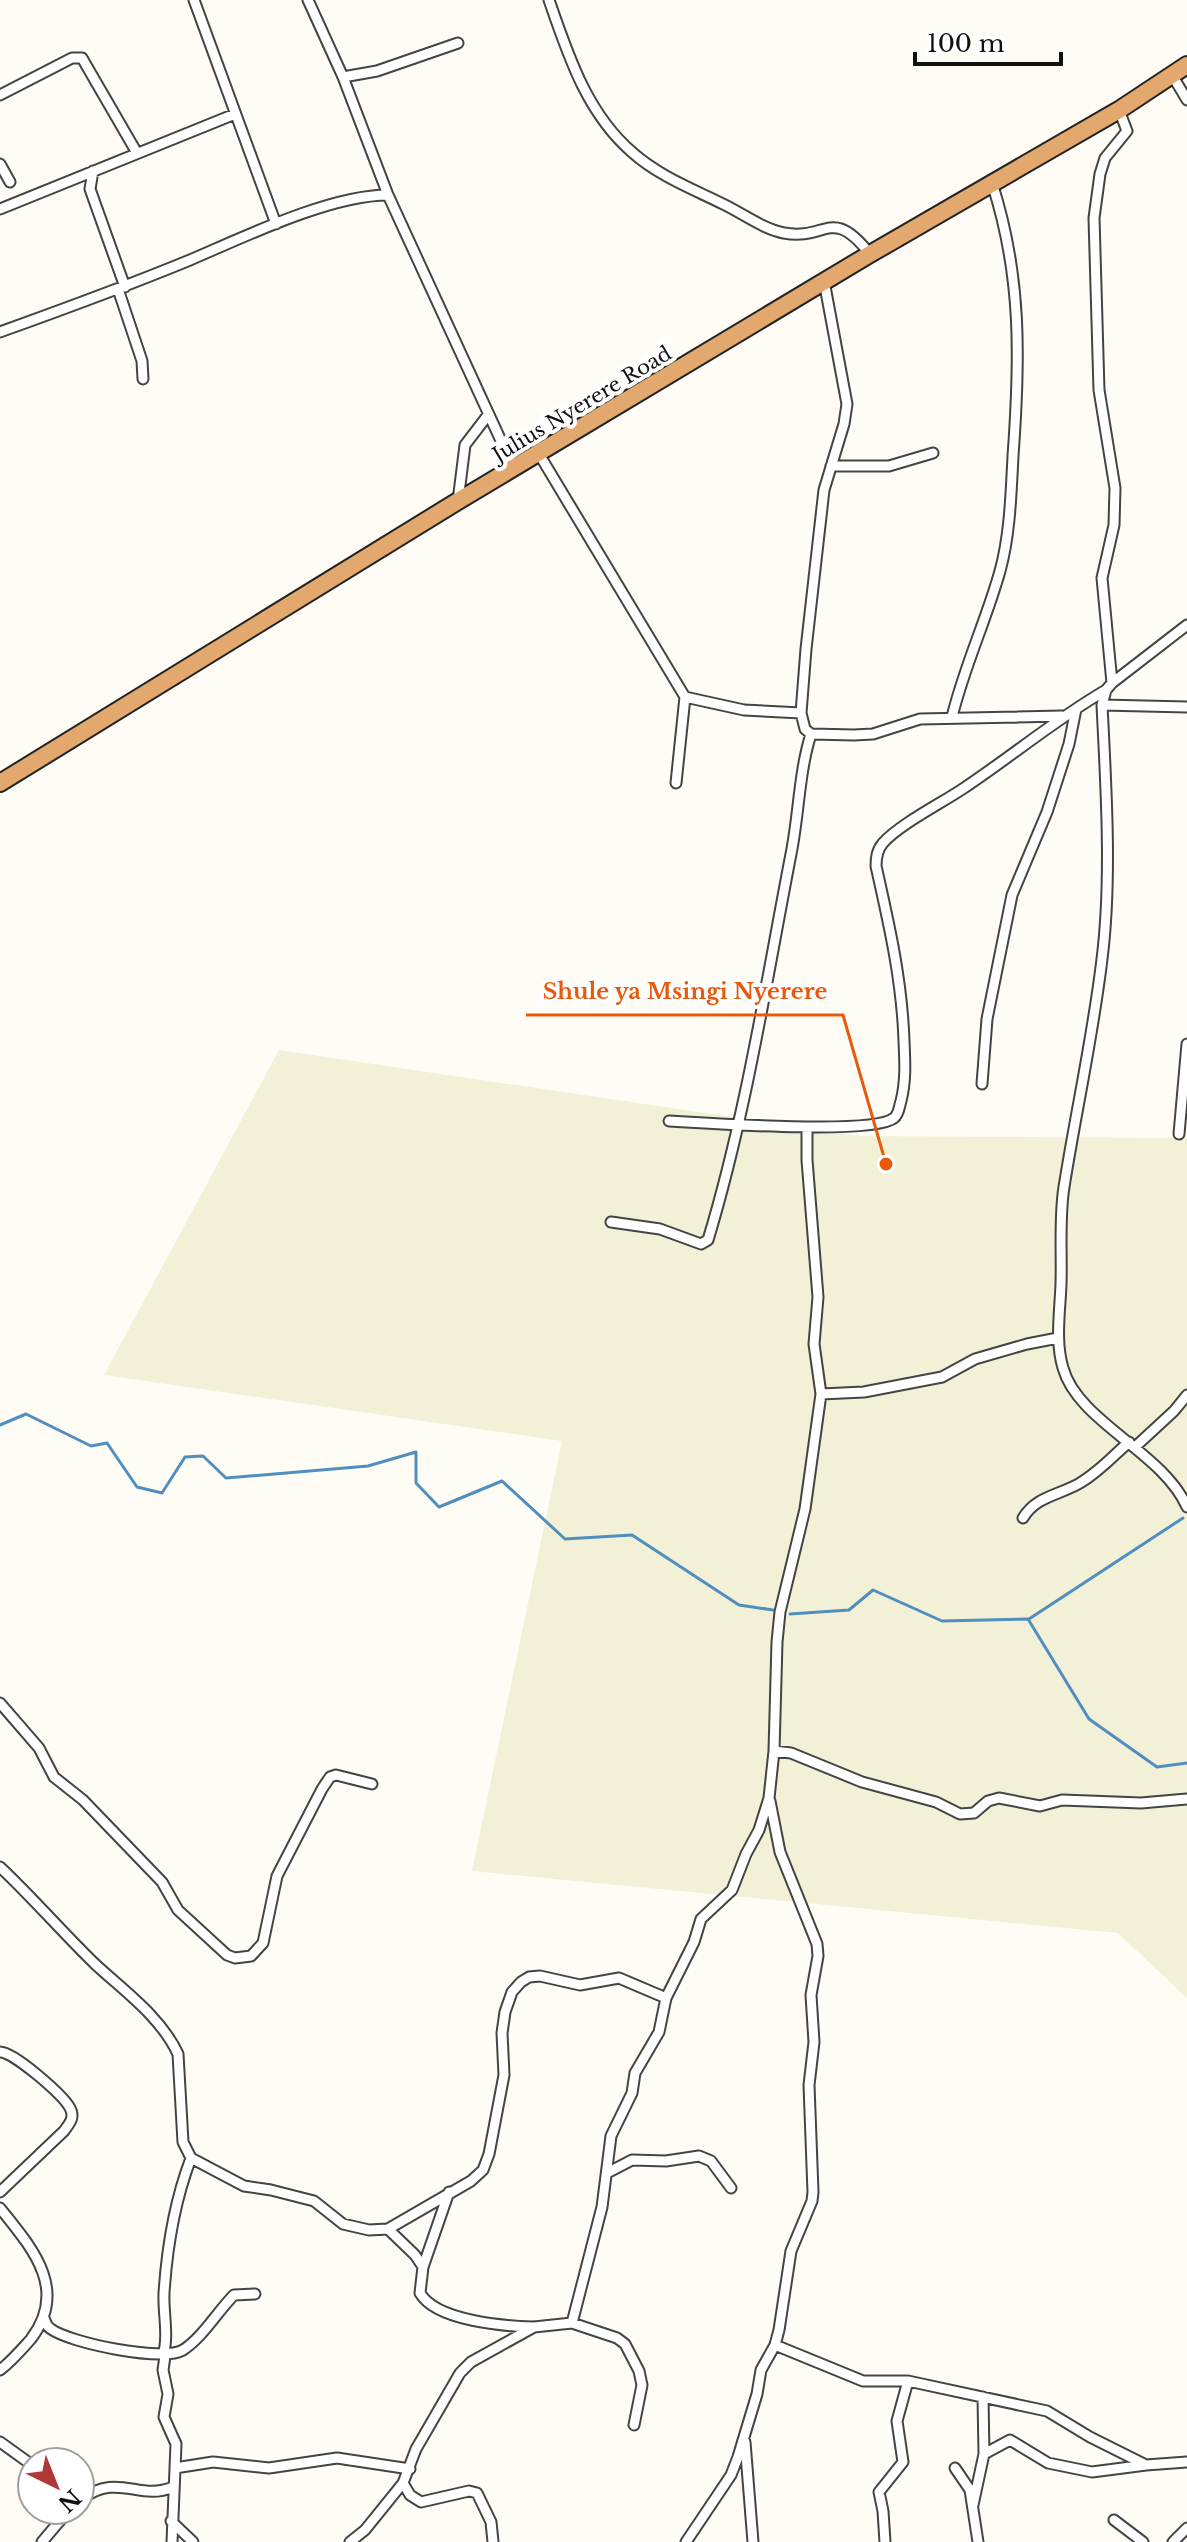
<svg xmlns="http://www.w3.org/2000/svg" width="1187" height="2542" viewBox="0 0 1187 2542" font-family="'Libre Baskerville',serif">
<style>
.farmland{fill:#f2f1d7}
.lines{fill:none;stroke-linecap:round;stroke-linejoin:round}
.stream{stroke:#4f8ebe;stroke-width:3}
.street-casing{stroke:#444;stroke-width:13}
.highway-casing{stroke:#222;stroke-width:20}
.street{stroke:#fff;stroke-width:9}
.highway{stroke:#e3a86e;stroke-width:16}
.labels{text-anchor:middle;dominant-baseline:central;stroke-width:8;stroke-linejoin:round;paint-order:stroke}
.street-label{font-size:20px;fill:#111;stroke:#fff}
.leader{fill:none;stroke:#e8590c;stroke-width:3}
.callout-dot{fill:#e8590c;stroke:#fff;stroke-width:3}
.callout-label{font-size:22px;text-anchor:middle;font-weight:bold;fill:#e8590c;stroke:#fff;stroke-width:8;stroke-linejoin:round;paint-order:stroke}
</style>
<rect width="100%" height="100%" fill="#fefcf5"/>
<path class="farmland" d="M279,1050L861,1136L1187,1138V1998L1118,1933L472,1871L562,1441L104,1375Z"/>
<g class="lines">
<path class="stream" d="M0,1425L26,1414L91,1446L107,1443L137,1487L162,1493L185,1457L203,1456L226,1478L368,1466L416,1452V1483L439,1507L502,1481L565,1539L632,1535L739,1605L773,1610
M790,1614L849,1610L873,1590L942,1621L1028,1619L1089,1719L1157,1767L1187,1763
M1029,1619L1183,1518"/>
<g class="street-casing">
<path id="street" d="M194,0L276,224
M308,0L343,77L388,195
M549,0C568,55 587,114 633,153C659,176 693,189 723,204C742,213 763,229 784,233C827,241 831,205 870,254
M1172,75L1187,100
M343,77L377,71L458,43
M0,95L72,58H82L137,153
M0,164L10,182
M93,171L90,189L125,287
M0,209L235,114
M824,281L847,404L844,424L824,490L806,649L801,713L805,729L811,734L854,735L873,734L920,719L1062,716
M118,289L142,361L143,379
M0,332C64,309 127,286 190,260C244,237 330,195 388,195L514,469
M539,454L685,697L744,710L801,713
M831,466H889L933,453
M458,501L465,445L488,415
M1187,625L1112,683L1106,690L1102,705C1106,786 1112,879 1102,959C1093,1036 1076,1111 1064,1187C1059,1218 1062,1252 1061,1284C1060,1312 1055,1341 1063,1368C1078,1422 1163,1452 1187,1507
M1112,683L1102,578L1114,525L1115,488L1099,390L1094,218L1100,174L1105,158L1127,131L1119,110
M1102,705L1187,707
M952,717C964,667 986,621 1000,571C1010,535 1011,494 1013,456C1020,359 1022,276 992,183
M676,783L685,697
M982,1084L987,1019L1012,895L1047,812L1069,744L1076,709
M669,1121C705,1123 874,1135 894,1118C899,1114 899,1107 901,1101C906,1081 905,1062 904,1041C902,980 889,924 876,866C876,857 877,850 883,843C900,824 942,803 964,788C1012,756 1056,719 1106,690
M1179,1134L1187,1044
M611,1222L660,1229L701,1244L708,1240C746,1114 766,983 791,854C799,814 799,772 811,734
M821,1394L864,1392L942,1377L975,1359L1027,1344L1058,1338
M1135,1447L1174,1411L1187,1395
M1023,1518C1036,1496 1060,1495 1080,1483C1099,1472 1113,1456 1129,1442
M0,1703L39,1748L54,1777L83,1800L162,1882L178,1910L227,1955L235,1958L251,1956L263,1943L277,1876L322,1789L330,1777L336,1775L372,1784
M774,1751L791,1753L862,1782L936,1802L960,1814L974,1813L988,1801L999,1798L1040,1806L1062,1800L1141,1803L1187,1799
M0,1867C33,1898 62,1932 95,1964C124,1991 161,2017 178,2054L183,2142L191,2158L244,2186L271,2190L314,2201L343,2224L369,2230L388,2229L471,2181L483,2170L489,2154L504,2075L502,2033L505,2012L512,1992L521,1982L529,1977L540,1976L580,1985L619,1978L666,1998
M0,2052C14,2052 63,2095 70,2108C75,2117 70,2123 64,2131L0,2192
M607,2173L632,2160L666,2161L699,2156L711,2161L731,2188
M0,2208C32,2248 69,2289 31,2339C21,2350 12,2361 0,2370
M388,2229L415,2255L423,2267L420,2293C436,2321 504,2326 533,2327
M423,2267L449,2192
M44,2318C46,2323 46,2326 51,2329C70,2343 162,2362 183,2350C203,2337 217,2312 234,2295L255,2294
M572,2323L602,2207L611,2136L632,2093L635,2073L659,2032L666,1998L694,1942L701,1919L732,1890L746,1854L759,1830L769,1798L774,1751L777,1642L780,1612L805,1509L821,1394L814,1344L818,1297L807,1160V1128
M775,2345L863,2381H908L1047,2411L1090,2437L1146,2465L1187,2462
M163,2355C169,2336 163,2313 164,2293C167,2247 175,2200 191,2158
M165,2356L163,2370L168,2394L164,2417L176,2444L172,2542
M983,2397L984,2454
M0,2442L32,2465
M745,2442L753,2542
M175,2468L213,2462L269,2468L337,2458L410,2469
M955,2468L970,2490L978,2542
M403,2483L410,2495L421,2502L469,2491L477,2493L491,2522L493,2542
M80,2500C119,2471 138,2502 173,2487
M973,2505L984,2454L1010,2440L1048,2463L1092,2472L1146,2465
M1114,2520L1143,2542
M171,2521L193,2542
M42,2542L69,2510
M350,2542L365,2530L403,2483L416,2449L460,2373L471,2362L534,2327L572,2323L617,2338L625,2344L639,2371L642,2385L634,2425
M686,2542L731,2475L738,2457L757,2394L761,2370L775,2345L779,2330L791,2251L812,2201L813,2192L809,2085L814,2042L811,1995L818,1956L817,1944L780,1852L770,1801
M885,2542L883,2511L879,2492L903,2462L897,2421L908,2381
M1173,2542L1187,2528"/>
</g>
<g class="highway-casing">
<path id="highway" d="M0,783L458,501L870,254L1119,110L1187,65"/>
</g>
<use href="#street" class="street"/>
<use href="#highway" class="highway"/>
</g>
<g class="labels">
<g class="street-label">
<text transform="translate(582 404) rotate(-31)">Julius Nyerere Road</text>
</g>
</g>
<path class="leader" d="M886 1164L843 1015H526"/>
<circle class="callout-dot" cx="886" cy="1164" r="8"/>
<g class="callout-label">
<text x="685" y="999">Shule ya Msingi Nyerere</text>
</g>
<g transform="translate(56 2486) rotate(137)"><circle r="38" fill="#ffffff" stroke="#a0a0a0" stroke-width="2"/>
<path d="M0-6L14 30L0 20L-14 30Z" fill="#b13839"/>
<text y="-12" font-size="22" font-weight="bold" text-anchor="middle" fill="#111111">N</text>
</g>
<path d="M915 52v12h146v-12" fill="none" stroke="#111111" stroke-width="4"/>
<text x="927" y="52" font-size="24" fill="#111111" stroke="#ffffff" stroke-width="6" paint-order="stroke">100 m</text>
</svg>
